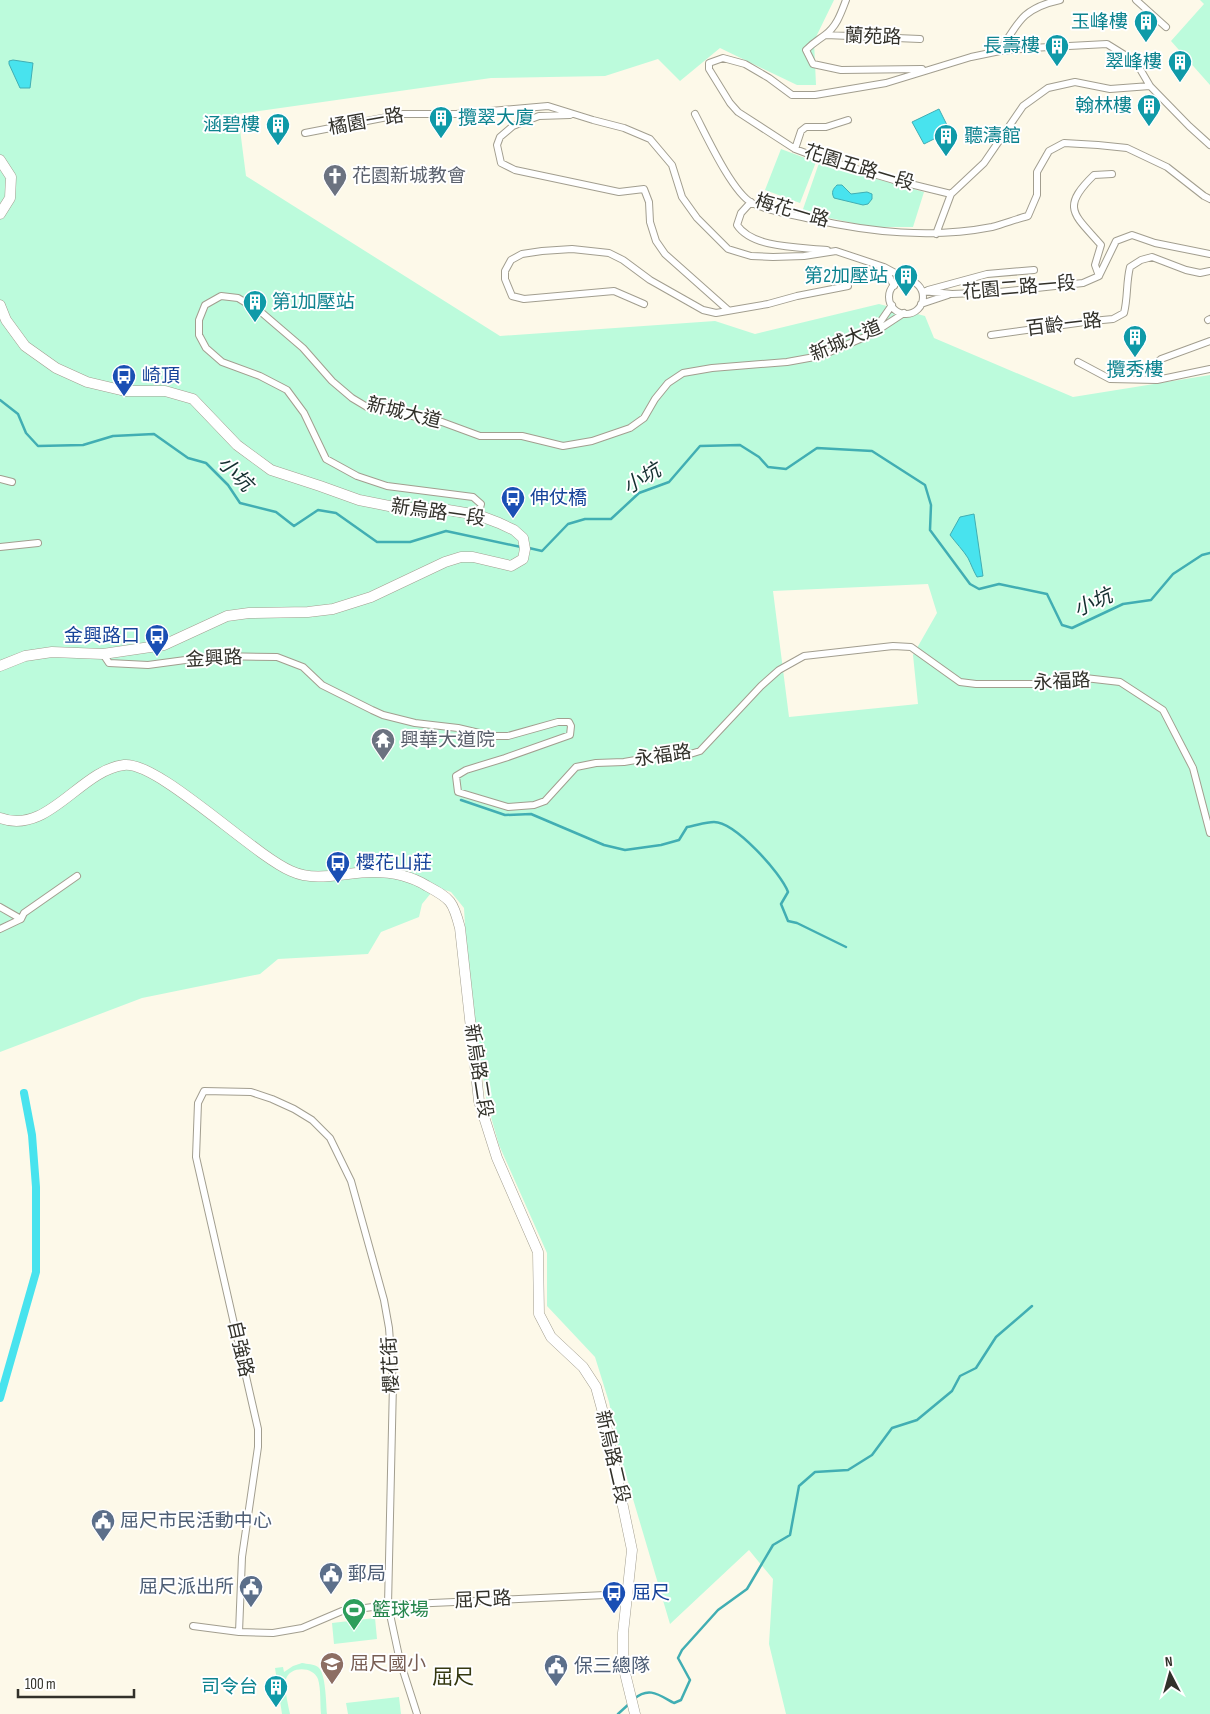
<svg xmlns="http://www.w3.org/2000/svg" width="1210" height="1714" viewBox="0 0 1210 1714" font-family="'Sofia Sans Condensed','Noto Sans TC',sans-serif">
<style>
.green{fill:#bcfbdc;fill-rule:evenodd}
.water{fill:#48e3ee;stroke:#41aeb3}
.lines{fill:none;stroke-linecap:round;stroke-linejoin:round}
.stream{stroke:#41aeb3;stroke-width:2.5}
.canal{stroke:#48e3ee;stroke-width:8}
.street-casing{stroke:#a29e8f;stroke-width:8}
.primary-casing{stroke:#a29e8f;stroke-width:11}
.street{stroke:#fff;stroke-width:6}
.primary{stroke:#fff;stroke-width:10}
.labels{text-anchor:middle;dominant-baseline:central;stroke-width:4;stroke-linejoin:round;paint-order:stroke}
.culture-label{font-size:19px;fill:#0d838f;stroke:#fff;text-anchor:end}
.street-label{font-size:19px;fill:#32312a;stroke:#fff}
.worship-label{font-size:19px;fill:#5b616d;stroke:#fff;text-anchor:start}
.transit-label{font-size:19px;fill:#164399;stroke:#fff;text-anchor:start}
.service-label{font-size:19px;fill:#4e5e75;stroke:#fff;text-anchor:start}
.leisure-label{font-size:19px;fill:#27864d;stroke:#fff;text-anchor:start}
.education-label{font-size:19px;fill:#785e54;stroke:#fff;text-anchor:start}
.water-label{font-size:20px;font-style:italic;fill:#142e2f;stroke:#fff}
.quarter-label{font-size:21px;fill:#353911;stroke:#fff}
</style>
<rect width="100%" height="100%" fill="#fdf9e9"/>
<path class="green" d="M0,0H834L814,41L816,85H797L720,48L680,81L658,59L605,76L491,78L238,114L246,176L500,336L715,321L755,334L879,304L925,316L934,338L1073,397L1210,375V1714H786L769,1644L773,1579L749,1550L670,1624L620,1455L609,1402L595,1357L547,1306V1253L499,1145L487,1103L468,977L464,908L451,892L436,887L422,904L419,917L381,932L368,954L278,959L260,974L142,998L0,1052ZM928,584L937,613L913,655L918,704L789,717L773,591Z
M1200,0H1210V85L1171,41L1204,4Z
M781,149L816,162L800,203L765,190Z
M819,163L924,192L913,227H871L802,212Z
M375,1618L377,1639L334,1644L332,1623Z
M302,1663C307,1664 314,1664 318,1667C326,1673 326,1703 327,1714H321C320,1703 321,1689 318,1679C313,1666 290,1666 286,1679C284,1689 288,1704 290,1714H282L275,1668L283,1667L284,1672L293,1666Z
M399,1697L401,1714H348L346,1703Z"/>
<path class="water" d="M13,60L33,63L30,88H20L9,64V61Z
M939,109L950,131L924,144L912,122Z
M837,185H842L851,194L867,192L872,194V199L868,204L863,205L834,198C831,192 833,189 837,185Z
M974,514L983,576L977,577C973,570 971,564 968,558C963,550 956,543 950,535L960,517Z"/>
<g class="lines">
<path class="stream" d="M0,400L18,414L26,433L38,446L83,445L113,436L154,434L188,458L206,463L228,485L240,503L276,512L294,526L318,510L336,513L377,542H410L446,531L521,547
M529,548L542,551L568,524L585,519H611L639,493L669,482L700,446L740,445L759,457L768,467L786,469L817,448L872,451L925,485L931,505L930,530L970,584L979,589L999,584L1047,594L1062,625L1072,628L1123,604L1151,600L1173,574L1202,555L1210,553
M461,800L505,815L531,814L604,845L625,850L661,845L679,840L687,827C695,826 705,822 714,822C735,822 781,873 788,892L781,904L788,921L797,923L846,947
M634,1699C649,1686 659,1695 674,1703L681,1700L690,1680L678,1658L682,1650L718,1610L747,1589L773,1545L790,1535L799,1486L815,1472L848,1470L872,1455L892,1428L917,1420L952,1391L960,1376L976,1368L996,1337L1032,1306
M618,1714L630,1703"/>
<path class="canal" d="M0,1398L36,1272V1187L32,1135L24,1093"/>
<g class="street-casing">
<path id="street" d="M846,0C841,13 837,26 825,35C817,41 814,42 806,50L813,64L841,70L922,69
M1136,0L1166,27
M826,35L920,39
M1000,51L1031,48L1107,44L1136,62L1150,86L1189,126L1210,145
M695,114C706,135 732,192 752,203C768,211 793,215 811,219C870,232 931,239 992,227C1004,224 1016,219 1028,216L1037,195V172L1049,151L1064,143L1098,145L1127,148L1167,167L1204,196L1210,199
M570,115L539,116L513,126L500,137L497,145L501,163L515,170L619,192L644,189L649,202L650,222L656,241L665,254L728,310
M305,133L403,114H456L548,106L593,120L624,128L650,139L672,165L682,197L697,218L728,249L751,256L773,257L804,256L836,251L884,267L910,281
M795,149L801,131L806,127H826L848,120
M951,194L894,180L819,158L795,149L738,112L730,103L709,69V63L723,58L745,64L769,78L792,95H815L886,83L971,57L1000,51C1018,22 1023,8 1060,0
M751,202L741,213L737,225C753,249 801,247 827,250
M936,234L951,194L984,163L1023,106L1048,88L1075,82L1110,89L1150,86
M885,268L894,286
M1099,276L1095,265L1101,245C1074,214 1060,208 1094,175L1112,174
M889 297a17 17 0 1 1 34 0a17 17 0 1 1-34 0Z
M928,290L987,274L1034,270
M922,291L952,294L999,292L1083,283L1099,276L1116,241L1132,235L1155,243L1210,254
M644,304L614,291L524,299L512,296L505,279V271L511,260L522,254L542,251L572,249L609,253L623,260L650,280L703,310L716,313L768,304L797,296L848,286
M921,304L948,295
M1208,320L1210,319
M874,331L892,305
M991,335L1092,321L1113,319L1124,313C1128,297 1126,283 1130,267L1141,260L1152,257L1186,270L1200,273L1210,271
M1078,362L1110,379L1157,380L1210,369
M1137,379L1161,359L1210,341
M0,479L12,482
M478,515L481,504L473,497L387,486L357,476L326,459L304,413L287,390L260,376L222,362L206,348L199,335V320L205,305L221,296L238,298L261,312L303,348L332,381L352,398L367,407L442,422L480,436H522L563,446L592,441L630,428L644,418L655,399L668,383L683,373L712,368L787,362L820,356L872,334L904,313
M0,547L38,543
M103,654L109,663L148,665L215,656L277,657L303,667L322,685L372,710L383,715L415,723L458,728L492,736H508L558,722H569L571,726L570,735L505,758L466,770L456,776L458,792L508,807L534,805L545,801L576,767L596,763L624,762L659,756L687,755L700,751L761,686L779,670L804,656L893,646L911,647L960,682L976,684H1043L1085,678L1120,682L1163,710L1193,768L1210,833
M0,907L21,919L0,929
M21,919L24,913L77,876
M193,1626L239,1632L273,1633L302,1628L342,1611L388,1605L627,1594
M239,1632L242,1557L258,1447V1429L196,1157L198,1103L204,1091L251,1092L272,1099L294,1109L312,1120L330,1138L351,1181L384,1300L389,1328L393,1383L388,1605L400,1661L417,1714"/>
</g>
<g class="primary-casing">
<path id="primary" d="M0,160L11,177L10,198L0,214
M0,305L6,320L25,346L56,368L87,382L125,391H165L193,399L237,445L271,470L320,486L359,500L394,507L448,510L478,515L499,523L514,530L523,538L525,549L523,559L511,566L473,557H461L445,562L371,597L333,609L308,612L249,613L227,616L164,645L103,654L52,652L25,656L0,666
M0,818C48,836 80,770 124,765C158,761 252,854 291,871C317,883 345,872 373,872C391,872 411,876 427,886C451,899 453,901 460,928L479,1101L497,1158L538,1252L539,1314L551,1337L583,1367L596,1387L605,1420L632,1550L623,1633V1665L635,1714"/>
</g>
<use href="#street" class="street"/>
<use href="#primary" class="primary"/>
</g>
<defs>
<g id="building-pin" transform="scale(1.25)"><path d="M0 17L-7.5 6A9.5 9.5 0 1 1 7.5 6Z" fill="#0f9aa8" stroke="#fff"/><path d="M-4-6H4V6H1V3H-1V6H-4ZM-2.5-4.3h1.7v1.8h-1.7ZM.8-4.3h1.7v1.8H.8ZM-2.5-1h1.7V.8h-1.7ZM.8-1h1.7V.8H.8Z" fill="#fff"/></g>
<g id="church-pin" transform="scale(1.25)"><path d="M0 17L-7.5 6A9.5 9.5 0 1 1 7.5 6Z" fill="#6b7280" stroke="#fff"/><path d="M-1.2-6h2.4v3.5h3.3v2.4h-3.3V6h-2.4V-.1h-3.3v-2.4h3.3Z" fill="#fff"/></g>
<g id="bus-pin" transform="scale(1.25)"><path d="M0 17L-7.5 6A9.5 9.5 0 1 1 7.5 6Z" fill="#1a4fb4" stroke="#fff"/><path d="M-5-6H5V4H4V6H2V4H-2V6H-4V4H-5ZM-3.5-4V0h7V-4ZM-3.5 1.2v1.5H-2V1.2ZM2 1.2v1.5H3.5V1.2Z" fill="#fff"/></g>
<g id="temple-pin" transform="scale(1.25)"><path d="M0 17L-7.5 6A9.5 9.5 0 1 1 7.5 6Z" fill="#6b7280" stroke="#fff"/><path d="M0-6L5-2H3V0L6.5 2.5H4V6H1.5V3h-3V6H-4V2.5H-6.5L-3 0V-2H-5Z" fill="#fff"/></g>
<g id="civic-pin" transform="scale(1.25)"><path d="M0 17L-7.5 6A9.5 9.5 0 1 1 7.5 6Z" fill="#5c6f8a" stroke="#fff"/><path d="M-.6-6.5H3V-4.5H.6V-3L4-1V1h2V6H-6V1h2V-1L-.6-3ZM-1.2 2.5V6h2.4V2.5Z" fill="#fff"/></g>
<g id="stadium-pin" transform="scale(1.25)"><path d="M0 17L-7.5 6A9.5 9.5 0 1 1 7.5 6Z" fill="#2e9e5b" stroke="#fff"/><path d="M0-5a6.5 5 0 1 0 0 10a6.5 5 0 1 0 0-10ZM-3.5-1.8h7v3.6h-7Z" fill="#fff"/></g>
<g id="school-pin" transform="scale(1.25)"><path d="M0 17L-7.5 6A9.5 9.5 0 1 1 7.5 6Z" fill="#8d6e63" stroke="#fff"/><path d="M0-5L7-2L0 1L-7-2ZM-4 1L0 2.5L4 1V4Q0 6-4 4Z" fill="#fff"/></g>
</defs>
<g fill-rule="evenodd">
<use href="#building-pin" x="1146" y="22"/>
<use href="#building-pin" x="1057" y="46"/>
<use href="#building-pin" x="1180" y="62"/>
<use href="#building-pin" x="1149" y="106"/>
<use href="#building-pin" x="441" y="118"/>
<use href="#building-pin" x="278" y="125"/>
<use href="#building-pin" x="946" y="136"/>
<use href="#church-pin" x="335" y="176"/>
<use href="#building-pin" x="906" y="276"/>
<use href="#building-pin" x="255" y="302"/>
<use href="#building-pin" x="1135" y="337"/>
<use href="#bus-pin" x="124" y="376"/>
<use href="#bus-pin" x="513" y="498"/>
<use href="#bus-pin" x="157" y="636"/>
<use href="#temple-pin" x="383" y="740"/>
<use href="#bus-pin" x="338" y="863"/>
<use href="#civic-pin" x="103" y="1521"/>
<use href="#civic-pin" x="331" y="1574"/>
<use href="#civic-pin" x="251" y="1587"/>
<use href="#bus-pin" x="614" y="1593"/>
<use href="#stadium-pin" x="354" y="1610"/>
<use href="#school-pin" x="332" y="1664"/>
<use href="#civic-pin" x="556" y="1666"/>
<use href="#building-pin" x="276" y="1687"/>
</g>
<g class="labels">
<g class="culture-label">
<text x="1128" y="22">玉峰樓</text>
<text x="1040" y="46">長壽樓</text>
<text x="1162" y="62">翠峰樓</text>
<text x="1132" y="106">翰林樓</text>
<text x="458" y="118" text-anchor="start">攬翠大廈</text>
<text x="260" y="125">涵碧樓</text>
<text x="964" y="136" text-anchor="start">聽濤館</text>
<text x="888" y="276">第2加壓站</text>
<text x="272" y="302" text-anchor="start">第1加壓站</text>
<text x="1135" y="370" text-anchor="middle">攬秀樓</text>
<text x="258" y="1687">司令台</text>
</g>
<g class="street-label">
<text transform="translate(873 37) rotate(2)">蘭苑路</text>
<text transform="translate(366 122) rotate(-10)">橘園一路</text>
<text transform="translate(859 168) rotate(17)">花園五路一段</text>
<text transform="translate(792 211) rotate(16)">梅花一路</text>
<text transform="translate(1019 288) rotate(-5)">花園二路一段</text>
<text transform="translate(1064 325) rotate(-7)">百齡一路</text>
<text transform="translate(846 341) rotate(-23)">新城大道</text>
<text transform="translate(404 413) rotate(14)">新城大道</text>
<text transform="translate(438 513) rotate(8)">新烏路一段</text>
<text transform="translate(214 659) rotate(-3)">金興路</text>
<text transform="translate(1062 682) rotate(-3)">永福路</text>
<text transform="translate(663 756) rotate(-8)">永福路</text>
<text transform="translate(478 1071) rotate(81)">新烏路二段</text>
<text transform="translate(240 1349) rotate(77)">自強路</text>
<text transform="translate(391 1365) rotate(-93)">櫻花街</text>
<text transform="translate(612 1457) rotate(77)">新烏路二段</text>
<text transform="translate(483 1600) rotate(-3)">屈尺路</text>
</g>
<g class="worship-label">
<text x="352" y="176">花園新城教會</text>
<text x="400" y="740">興華大道院</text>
</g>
<g class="transit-label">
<text x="142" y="376">崎頂</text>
<text x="530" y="498">伸仗橋</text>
<text x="140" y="636" text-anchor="end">金興路口</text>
<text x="356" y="863">櫻花山莊</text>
<text x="632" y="1593">屈尺</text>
</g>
<g class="service-label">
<text x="120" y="1521">屈尺市民活動中心</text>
<text x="348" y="1574">郵局</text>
<text x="234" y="1587" text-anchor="end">屈尺派出所</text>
<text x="574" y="1666">保三總隊</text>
</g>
<g class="leisure-label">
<text x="372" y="1610">籃球場</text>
</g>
<g class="education-label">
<text x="350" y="1664">屈尺國小</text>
</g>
<g class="water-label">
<text transform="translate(235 474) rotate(45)">小坑</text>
<text transform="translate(642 479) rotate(-31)">小坑</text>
<text transform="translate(1093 603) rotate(-24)">小坑</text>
</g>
<g class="quarter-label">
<text x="453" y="1677">屈尺</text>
</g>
</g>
<g transform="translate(1170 1674) rotate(354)" stroke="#ffffff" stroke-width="4" paint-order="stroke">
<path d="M0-4L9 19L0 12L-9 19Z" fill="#32312a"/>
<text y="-8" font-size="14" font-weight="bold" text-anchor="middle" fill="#32312a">N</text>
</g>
<path d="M18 1689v8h116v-8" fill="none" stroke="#32312a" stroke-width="2.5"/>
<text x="25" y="1689" font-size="15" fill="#32312a" stroke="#ffffff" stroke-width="4" paint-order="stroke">100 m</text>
</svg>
